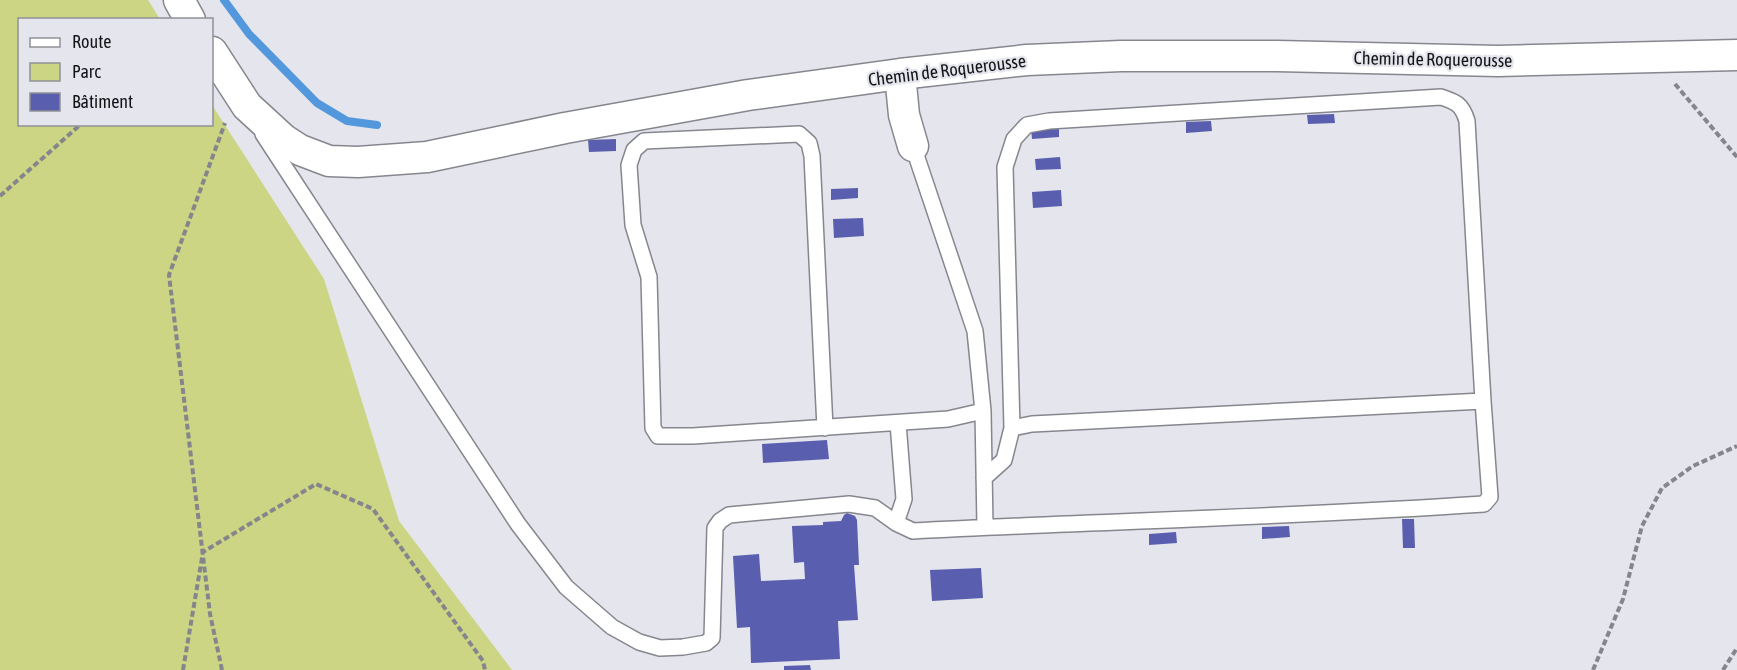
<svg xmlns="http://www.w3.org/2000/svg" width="1737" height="670" viewBox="0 0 1737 670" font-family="'Asap Condensed',sans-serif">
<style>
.green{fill:#ccd584}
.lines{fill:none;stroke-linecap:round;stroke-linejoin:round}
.stream{stroke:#5398dc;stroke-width:8}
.building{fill:#595fae}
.service-casing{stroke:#86878e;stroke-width:18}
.minor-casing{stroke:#86878e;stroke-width:33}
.path{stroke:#85868b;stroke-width:4;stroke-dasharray:6 3;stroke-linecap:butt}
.service{stroke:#fff;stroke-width:15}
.minor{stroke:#fff;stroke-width:30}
.labels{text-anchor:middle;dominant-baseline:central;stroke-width:4.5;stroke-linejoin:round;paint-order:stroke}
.street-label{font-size:18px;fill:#131416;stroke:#e4e5ed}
</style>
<rect width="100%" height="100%" fill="#e4e5ed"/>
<path class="green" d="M0,0H148L160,19L20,20V124H212V105L324,279L399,521L512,670H0Z"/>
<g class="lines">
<path class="stream" d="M224,0L249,34L317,103L347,121L377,125"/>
</g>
<path class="building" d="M1334,114L1335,123L1308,124L1307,115Z
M1211,121L1212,131L1186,133V122Z
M1059,126V137L1032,139L1031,128Z
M616,139V151L589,152L588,140Z
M1060,157L1061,169L1036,170L1035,159Z
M858,188V198L831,200V189Z
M1061,190L1062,206L1033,208L1032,192Z
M863,218L864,236L834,238L833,219Z
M827,440L829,459L763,463L762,444Z
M847,513L855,516L857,520L859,565H854L858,620L838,621L840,659L751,663L750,627L737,628L733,556L759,554L761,581L805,579L804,562L794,563L792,526L823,525V522L841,521L844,515Z
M1402,519H1414L1415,548H1403Z
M1289,526L1290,537L1262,539V527Z
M1176,532L1177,543L1149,545V534Z
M981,568L983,598L932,601L930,570Z
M810,665L811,670H784V666Z"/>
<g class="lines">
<g class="service-casing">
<path id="service" d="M263,134L518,524L566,587L612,627L639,642L660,648L683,647L706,643L712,638L715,528L720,521L729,515L849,504L875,508L896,523L913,531C1104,521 1294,517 1484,504L1490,497L1483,401L1467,121C1462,104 1456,102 1441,97L1049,121L1027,125L1014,139L1005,167L1012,428L1004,460L984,478
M913,146L975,331L983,411L985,527
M825,428L812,156L809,143L799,134L644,141L634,150L629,165L633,225L649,277L653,428L658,436H693L948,419L983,411
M1012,428L1032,424L1483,401
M896,523L904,499L898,423"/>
</g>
<g class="minor-casing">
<path id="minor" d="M179,0L190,20
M212,52L247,106L283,139L300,150L329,161L358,162L427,157L565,128L748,95L900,74L1027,60L1121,56H1277L1498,61L1737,55
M900,74L904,115L913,146"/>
</g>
<path class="path" d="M1675,84L1737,157
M0,196L81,124
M183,670L203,552L316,484L373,509L483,661L485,670
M222,670L210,614L169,275L225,123
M1593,670L1623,599L1642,526L1662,488L1693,466L1737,446
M1723,670L1737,648"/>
<use href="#service" class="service"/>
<use href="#minor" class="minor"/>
</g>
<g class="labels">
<g class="street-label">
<text transform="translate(1433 59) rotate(1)">Chemin de Roquerousse</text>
<text transform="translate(947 70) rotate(-7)">Chemin de Roquerousse</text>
</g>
</g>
<rect x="18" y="18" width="195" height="108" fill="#e4e5ed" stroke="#909197" stroke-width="1.5"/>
<rect x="30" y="38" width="30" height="9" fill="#ffffff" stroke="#909197" stroke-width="1.5"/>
<text x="72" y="48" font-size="18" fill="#131416">Route</text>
<rect x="30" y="63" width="30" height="18" fill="#ccd584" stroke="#909197" stroke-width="1.5"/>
<text x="72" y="78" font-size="18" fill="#131416">Parc</text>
<rect x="30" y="93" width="30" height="18" fill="#595fae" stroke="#909197" stroke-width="1.5"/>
<text x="72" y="108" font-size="18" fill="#131416">Bâtiment</text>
</svg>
